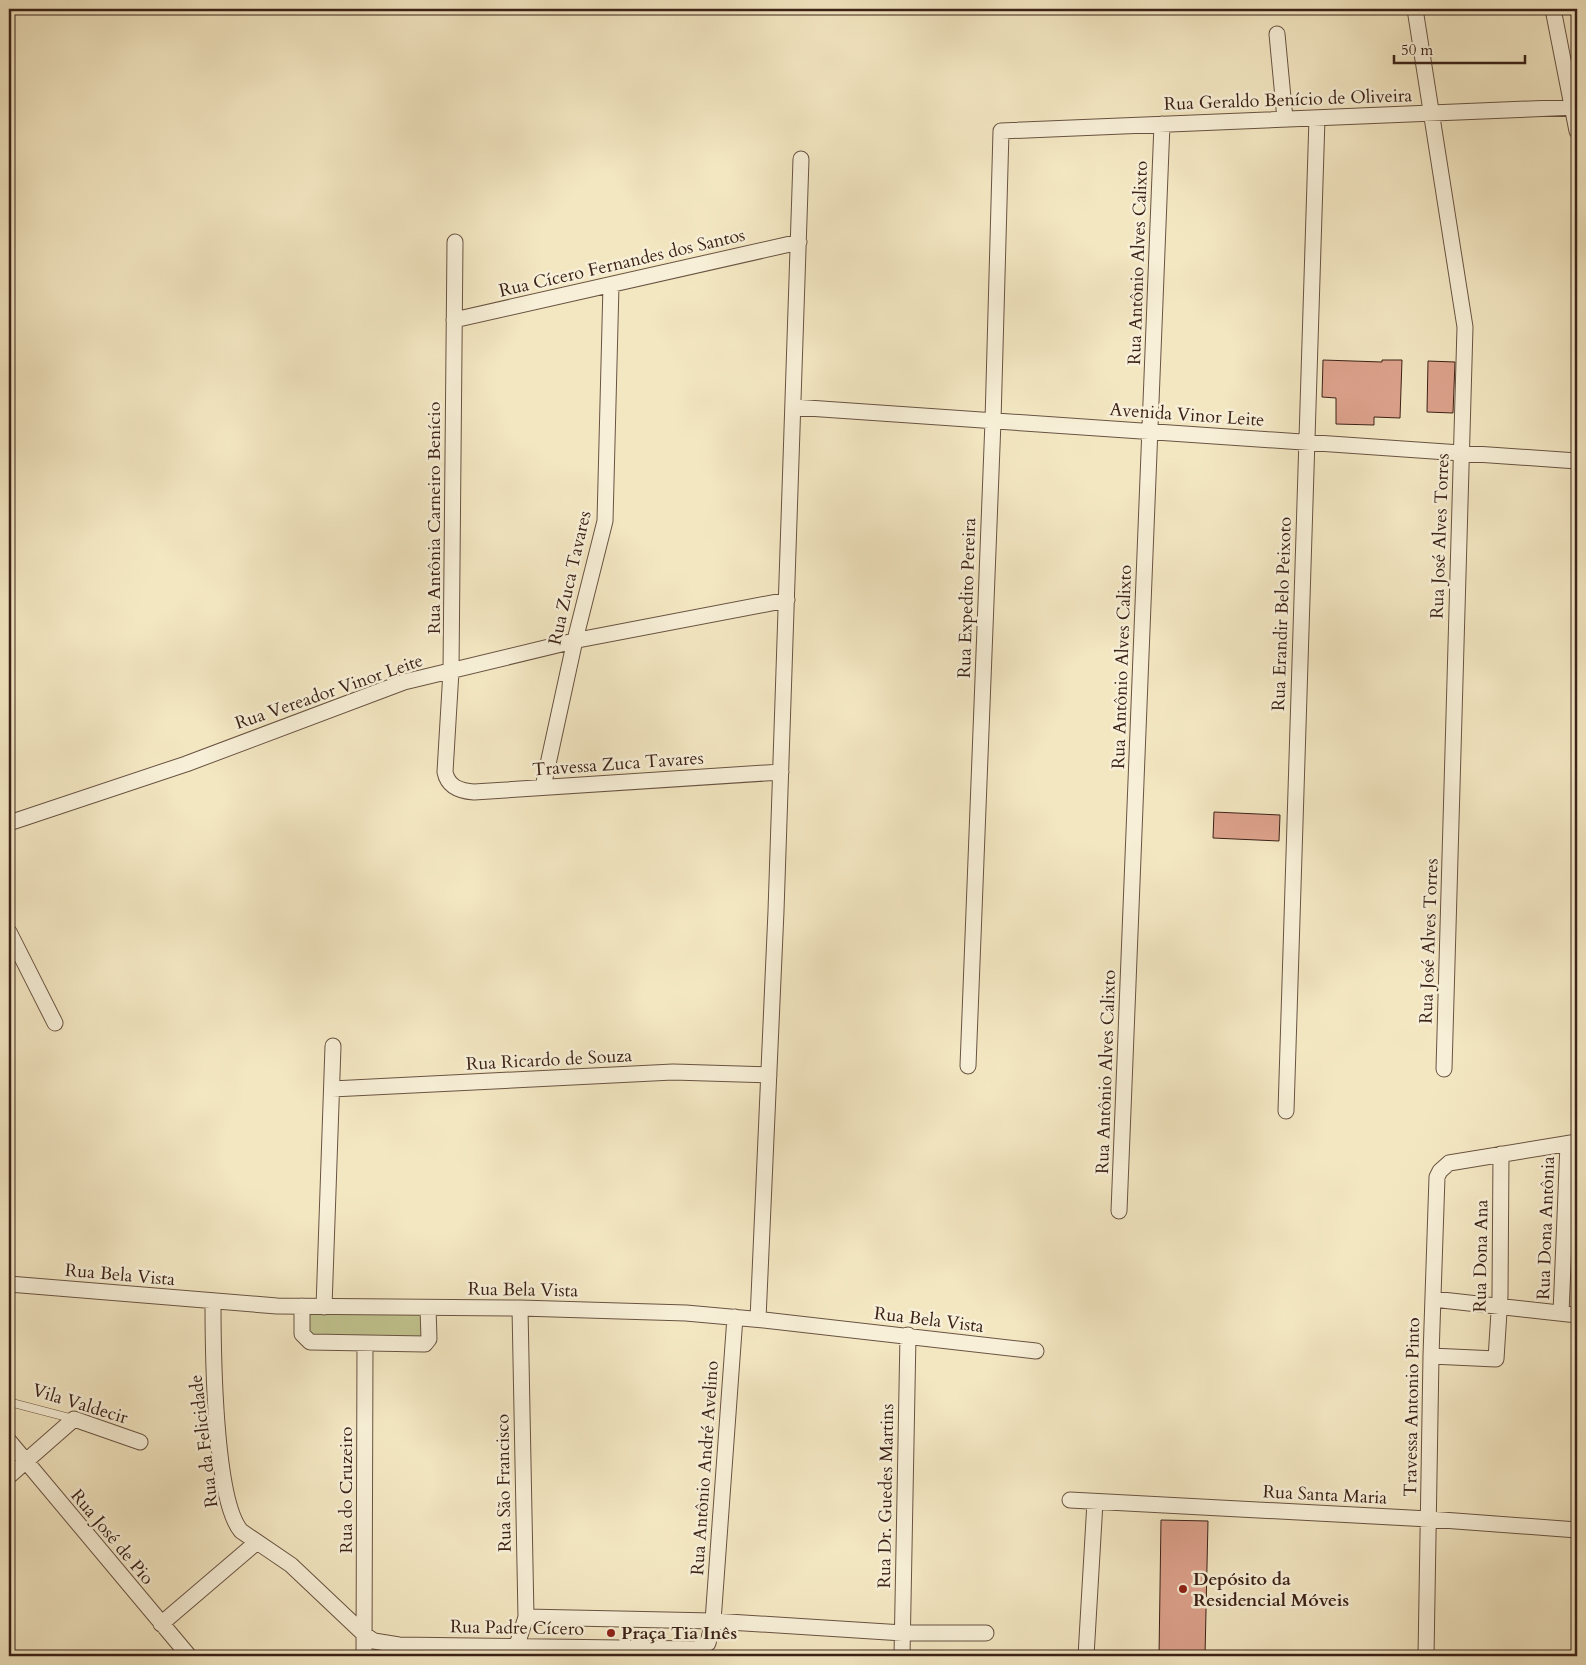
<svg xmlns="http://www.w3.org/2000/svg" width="1586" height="1665" viewBox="0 0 1586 1665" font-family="Cardo,serif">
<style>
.green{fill:#c1c48f;stroke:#7e7354}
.building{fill:#dda28c;stroke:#3b2218}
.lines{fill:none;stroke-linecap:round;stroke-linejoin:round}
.lane-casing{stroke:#695342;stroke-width:9}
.street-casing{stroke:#695342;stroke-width:17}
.lane{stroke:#f7efd7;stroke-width:8}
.street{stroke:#f7efd7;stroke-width:15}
.poi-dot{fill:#8f2418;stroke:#f7efd7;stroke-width:2}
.labels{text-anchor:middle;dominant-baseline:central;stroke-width:5;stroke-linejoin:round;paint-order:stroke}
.street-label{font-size:18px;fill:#3b2218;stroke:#f7efd7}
.poi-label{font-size:18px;font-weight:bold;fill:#3b2218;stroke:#f7efd7;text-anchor:start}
</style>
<rect width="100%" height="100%" fill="#f3e7c2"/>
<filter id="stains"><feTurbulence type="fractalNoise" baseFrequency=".004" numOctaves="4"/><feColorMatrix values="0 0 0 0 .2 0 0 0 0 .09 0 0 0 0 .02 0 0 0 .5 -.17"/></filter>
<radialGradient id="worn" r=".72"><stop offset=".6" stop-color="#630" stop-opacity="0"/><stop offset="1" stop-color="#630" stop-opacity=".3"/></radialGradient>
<path class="green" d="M309,1312H422V1337L313,1336L309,1331Z"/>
<path class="building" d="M1323,360L1382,362V360H1402L1400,418L1374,417V425L1336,424V398L1322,397Z
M1428,361L1455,362L1453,413L1427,412Z
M1214,812L1280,815L1279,841L1213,838Z
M1161,1520L1208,1521L1205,1656H1159Z"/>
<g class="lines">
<g class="lane-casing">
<path id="lane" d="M9,1402L74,1419"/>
</g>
<g class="street-casing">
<path id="street" d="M1415,9L1465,327L1444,1069
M1553,9L1577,131
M1277,34L1285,119
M455,242L451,671L445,772C448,787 460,791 474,792L781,772
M454,320L799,242
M793,407L1577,461
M543,787L575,640L605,521L611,285
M9,823L186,764L404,682L578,640L787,600
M9,932L55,1023
M968,1066L993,421L1001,131L1577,107
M332,1089L673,1072L769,1075
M1286,1111L1317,118
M1119,1211L1162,124
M9,1284L277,1306L520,1308L686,1313L764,1320L1036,1351
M1433,1299L1577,1315
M213,1302C213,1349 214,1499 241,1531L291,1565L365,1635L374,1641L399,1645L696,1649L708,1643L713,1621L735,1317
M302,1306V1334L310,1342L425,1344L429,1339L428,1308
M324,1307L333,1046
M1561,1313L1568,1144
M758,1319L776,911L801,159
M1431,1356L1496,1359L1500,1296L1501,1154
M9,1441L189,1656
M9,1476L74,1419L140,1442
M1070,1500L1429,1519L1577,1530
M526,1617L713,1621L903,1633H986
M161,1624L257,1542
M364,1656L365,1344
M515,1656L516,1648L526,1617L520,1308
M902,1656L908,1335
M1086,1656L1095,1502
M1426,1656L1431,1356L1437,1177L1440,1171L1449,1163L1577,1142"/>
</g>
<use href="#lane" class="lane"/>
<use href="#street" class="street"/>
</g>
<g class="poi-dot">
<circle cx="1183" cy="1589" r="5"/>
<circle cx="611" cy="1633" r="5"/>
</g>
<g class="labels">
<g class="street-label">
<text transform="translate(1288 100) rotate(-2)">Rua Geraldo Benício de Oliveira</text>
<text transform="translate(622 263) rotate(-13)">Rua Cícero Fernandes dos Santos</text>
<text transform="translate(1138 263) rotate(-88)">Rua Antônio Alves Calixto</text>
<text transform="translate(1187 415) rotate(4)">Avenida Vinor Leite</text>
<text transform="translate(434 518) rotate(-90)">Rua Antônia Carneiro Benício</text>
<text transform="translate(1440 536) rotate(-88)">Rua José Alves Torres</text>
<text transform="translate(570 578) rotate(-77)">Rua Zuca Tavares</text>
<text transform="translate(967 598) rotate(-88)">Rua Expedito Pereira</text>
<text transform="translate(1282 614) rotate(-88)">Rua Erandir Belo Peixoto</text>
<text transform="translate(1122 667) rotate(-88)">Rua Antônio Alves Calixto</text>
<text transform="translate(329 692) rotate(-19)">Rua Vereador Vinor Leite</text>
<text transform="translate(618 764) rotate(-4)">Travessa Zuca Tavares</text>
<text transform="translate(1429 941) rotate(-88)">Rua José Alves Torres</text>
<text transform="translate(549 1060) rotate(-3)">Rua Ricardo de Souza</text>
<text transform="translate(1106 1072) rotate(-88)">Rua Antônio Alves Calixto</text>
<text transform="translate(1546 1228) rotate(-88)">Rua Dona Antônia</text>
<text transform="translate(1481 1256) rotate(-89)">Rua Dona Ana</text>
<text transform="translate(120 1275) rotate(5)">Rua Bela Vista</text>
<text transform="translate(523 1290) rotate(1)">Rua Bela Vista</text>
<text transform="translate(929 1320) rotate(7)">Rua Bela Vista</text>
<text transform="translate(80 1404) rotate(17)">Vila Valdecir</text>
<text transform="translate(1412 1407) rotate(-89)">Travessa Antonio Pinto</text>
<text transform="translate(204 1441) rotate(-97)">Rua da Felicidade</text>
<text transform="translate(705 1468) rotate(-86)">Rua Antônio André Avelino</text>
<text transform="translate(504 1483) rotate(-91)">Rua São Francisco</text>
<text transform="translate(346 1490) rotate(-90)">Rua do Cruzeiro</text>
<text transform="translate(1325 1495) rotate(3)">Rua Santa Maria</text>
<text transform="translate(886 1496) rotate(-89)">Rua Dr. Guedes Martins</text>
<text transform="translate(112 1537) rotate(50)">Rua José de Pio</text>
<text transform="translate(517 1628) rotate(1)">Rua Padre Cícero</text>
</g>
<g class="poi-label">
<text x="1193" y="1579">Depósito da<tspan x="1193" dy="21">Residencial Móveis</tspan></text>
<text x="621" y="1633">Praça Tia Inês</text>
</g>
</g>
<rect width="1586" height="1665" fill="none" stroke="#f3e7c2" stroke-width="30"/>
<rect x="10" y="10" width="1566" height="1645" fill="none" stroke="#3b2218" stroke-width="2.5"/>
<rect x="15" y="15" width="1556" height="1635" fill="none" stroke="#3b2218"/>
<path d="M1394 55v8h131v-8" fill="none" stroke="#3b2218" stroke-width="2.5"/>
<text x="1401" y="55" font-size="15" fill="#3b2218" stroke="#f7efd7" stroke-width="4" paint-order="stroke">50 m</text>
<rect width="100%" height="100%" filter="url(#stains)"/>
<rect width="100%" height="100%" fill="url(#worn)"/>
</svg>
